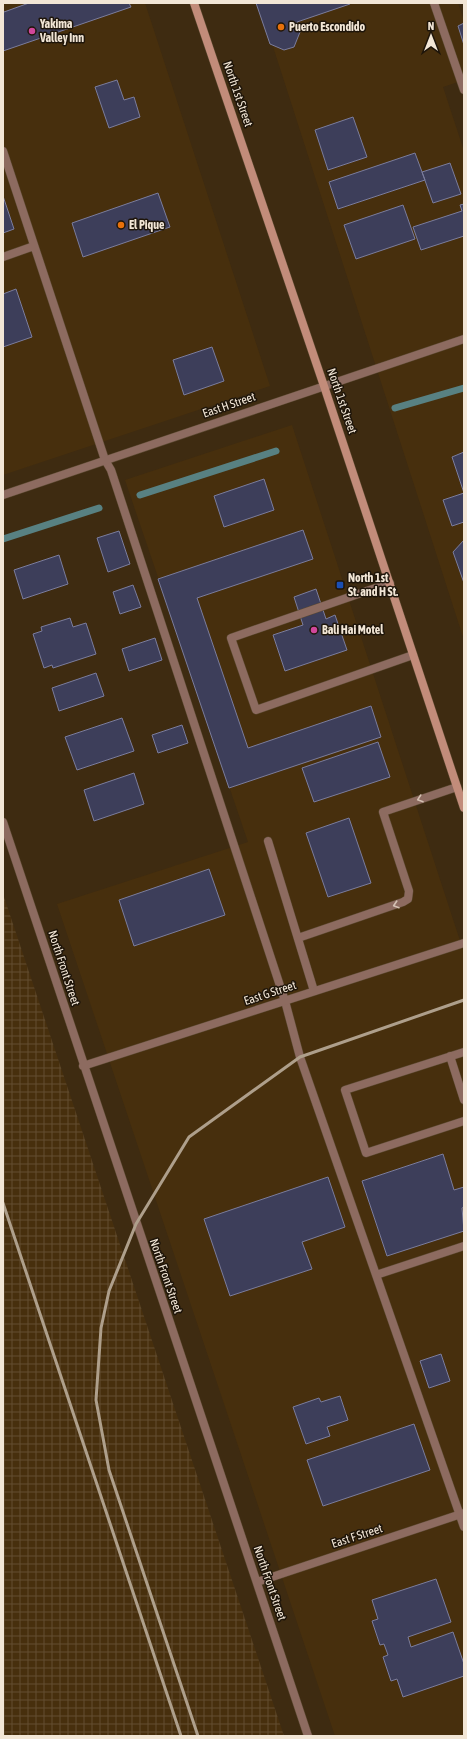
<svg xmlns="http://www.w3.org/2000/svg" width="467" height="1739" viewBox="0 0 467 1739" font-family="'Asap Condensed',sans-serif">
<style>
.built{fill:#472f0d}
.industrial{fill:url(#industrial-grid)}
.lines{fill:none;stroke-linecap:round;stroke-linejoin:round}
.stream{stroke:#588182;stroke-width:7}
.building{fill:#3d3e5a;stroke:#7b7d9d}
.service-casing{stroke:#5b4931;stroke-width:9}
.minor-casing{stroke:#5b4931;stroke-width:9}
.secondary-casing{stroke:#5b4931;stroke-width:9}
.service{stroke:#8d6b60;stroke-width:8}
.minor{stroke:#8d6b60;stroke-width:8}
.secondary{stroke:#c28c7a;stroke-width:8}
.rail{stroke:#ae9f8b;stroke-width:3}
.oneway{stroke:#d4c1b3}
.food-dot{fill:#e8710a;stroke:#1e150a;stroke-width:1.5}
.hotel-dot{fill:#d1479c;stroke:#1e150a;stroke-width:1.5}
.transit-dot{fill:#1a4fb4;stroke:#1e150a;stroke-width:1.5}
.labels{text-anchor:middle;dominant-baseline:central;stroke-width:3;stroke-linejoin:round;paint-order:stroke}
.poi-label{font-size:12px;font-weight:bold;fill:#f2e6d6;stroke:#1e150a;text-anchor:start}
.street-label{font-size:12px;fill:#f2e6d6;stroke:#1e150a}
</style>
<defs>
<pattern id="industrial-grid" width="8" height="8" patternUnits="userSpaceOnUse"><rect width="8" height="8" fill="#472f0d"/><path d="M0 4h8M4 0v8" fill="none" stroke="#624d30"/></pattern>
</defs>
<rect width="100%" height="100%" fill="#3e2b11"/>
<path class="built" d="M3,3H145L270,386L3,475Z
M259,3H458L464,21V80L443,87L464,151V640Z
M292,425L464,953V1736H335L57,904L248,842L125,480Z"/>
<path class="industrial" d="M3,894L284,1736H3Z"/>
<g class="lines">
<path class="stream" d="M395,408L464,388
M140,495L276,451
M3,539L99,508"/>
</g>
<path class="building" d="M29,3H129L131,7L3,51V9L4,12Z
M256,3H350V4L297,22L300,32L294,47L284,50L270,44Z
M464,23V45L458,26Z
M117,80L124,100L134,97L140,117L109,128L95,87Z
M353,117L367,157L328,170L315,130Z
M415,153L425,180L338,209L329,182Z
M450,163L461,194L433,203L422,172Z
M158,193L170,227L83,257L72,223Z
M3,196L14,229L3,233Z
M464,204V236L421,250L413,227L462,211L460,205Z
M403,205L415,239L356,259L344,225Z
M16,289L32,337L3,347V294Z
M212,347L224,381L184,395L173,360Z
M464,452V522L452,526L443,500L464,493L452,457Z
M264,479L274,510L224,527L214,496Z
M303,530L313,559L197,598L248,748L371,706L381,737L229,788L158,579Z
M119,531L130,564L108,572L97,538Z
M464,540V583L453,552Z
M59,555L68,584L23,599L14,570Z
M133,585L141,607L120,614L113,592Z
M316,589L326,619L335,615L347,650L285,671L273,635L303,625L294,597Z
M70,618L73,627L86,623L96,654L53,668L52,665L44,668L33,634L42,631L41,627Z
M155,638L162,660L129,671L122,649Z
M96,673L104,696L59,711L52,688Z
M122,718L134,751L77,770L65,737Z
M182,725L188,743L158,753L152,735Z
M378,742L390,777L314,802L302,768Z
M134,773L144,804L94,821L84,790Z
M349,818L371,883L328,897L306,833Z
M209,869L225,915L134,946L119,900Z
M443,1154L454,1190L464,1187V1207L462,1208L464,1231L387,1256L362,1181Z
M328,1177L345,1227L302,1242L312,1269L230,1296L204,1219Z
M441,1354L450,1381L429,1388L420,1361Z
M340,1396L348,1420L327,1427L330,1436L306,1444L293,1407L319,1398L321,1402Z
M414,1424L430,1470L323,1506L307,1460Z
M436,1579L451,1622L408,1637L411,1647L453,1632L464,1664V1676L403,1697L397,1679L391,1681L383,1657L388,1655L384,1644L380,1645L372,1621L378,1619L372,1600Z"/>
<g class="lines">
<g class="service-casing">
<path id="service" d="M434,3L464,90
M3,151L105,460L111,470L285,1001L300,1057L464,1527
M3,257L34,246
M390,583L231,638L256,710L413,655
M268,841L314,991
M298,938L403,902L408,899L409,891L383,812L457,787
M464,1052L345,1090L366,1153L464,1121
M450,1056L464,1100
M376,1275L464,1246"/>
</g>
<g class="minor-casing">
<path id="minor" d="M3,495L464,339
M3,822L308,1736
M83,1066L464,943
M257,1582L464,1513"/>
</g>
<g class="secondary-casing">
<path id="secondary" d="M194,3L324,386L464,808"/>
</g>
<use href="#service" class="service"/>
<use href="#minor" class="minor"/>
<use href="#secondary" class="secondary"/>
<path class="rail" d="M3,1203L181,1736
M198,1736L109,1470L96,1400L101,1328L109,1291L136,1224L189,1137L300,1057L464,1000"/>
</g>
<defs><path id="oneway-chevron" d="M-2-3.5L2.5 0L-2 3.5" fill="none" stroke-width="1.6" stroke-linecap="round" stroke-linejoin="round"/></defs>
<g class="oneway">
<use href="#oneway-chevron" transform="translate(420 799) rotate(161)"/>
<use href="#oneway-chevron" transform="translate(396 905) rotate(162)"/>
</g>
<g class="food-dot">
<circle cx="281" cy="27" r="4"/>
<circle cx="121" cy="225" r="4"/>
</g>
<g class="hotel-dot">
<circle cx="32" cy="31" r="4"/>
<circle cx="314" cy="630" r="4"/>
</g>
<rect class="transit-dot" x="336" y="581" width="8" height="8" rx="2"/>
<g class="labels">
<g class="poi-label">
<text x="40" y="24">Yakima<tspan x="40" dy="14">Valley Inn</tspan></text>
<text x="289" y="27">Puerto Escondido</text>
<text x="129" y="225">El Pique</text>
<text x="348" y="578">North 1st<tspan x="348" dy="14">St. and H St.</tspan></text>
<text x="322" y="630">Bali Hai Motel</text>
</g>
<g class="street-label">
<text transform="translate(238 94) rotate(71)">North 1st Street</text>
<text transform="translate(342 401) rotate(71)">North 1st Street</text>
<text transform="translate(229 405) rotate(-19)">East H Street</text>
<text transform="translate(64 968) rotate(72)">North Front Street</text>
<text transform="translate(270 993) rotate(-18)">East G Street</text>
<text transform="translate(166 1276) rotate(71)">North Front Street</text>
<text transform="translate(357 1536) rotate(-18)">East F Street</text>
<text transform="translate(270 1583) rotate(71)">North Front Street</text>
</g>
</g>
<rect width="467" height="1739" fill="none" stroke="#f2e6d6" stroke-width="8"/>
<g transform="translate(431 36)" stroke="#1e150a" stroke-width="3" paint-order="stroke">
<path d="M0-3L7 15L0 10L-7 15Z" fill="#f2e6d6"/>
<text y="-6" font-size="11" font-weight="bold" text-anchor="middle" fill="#f2e6d6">N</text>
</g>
</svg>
